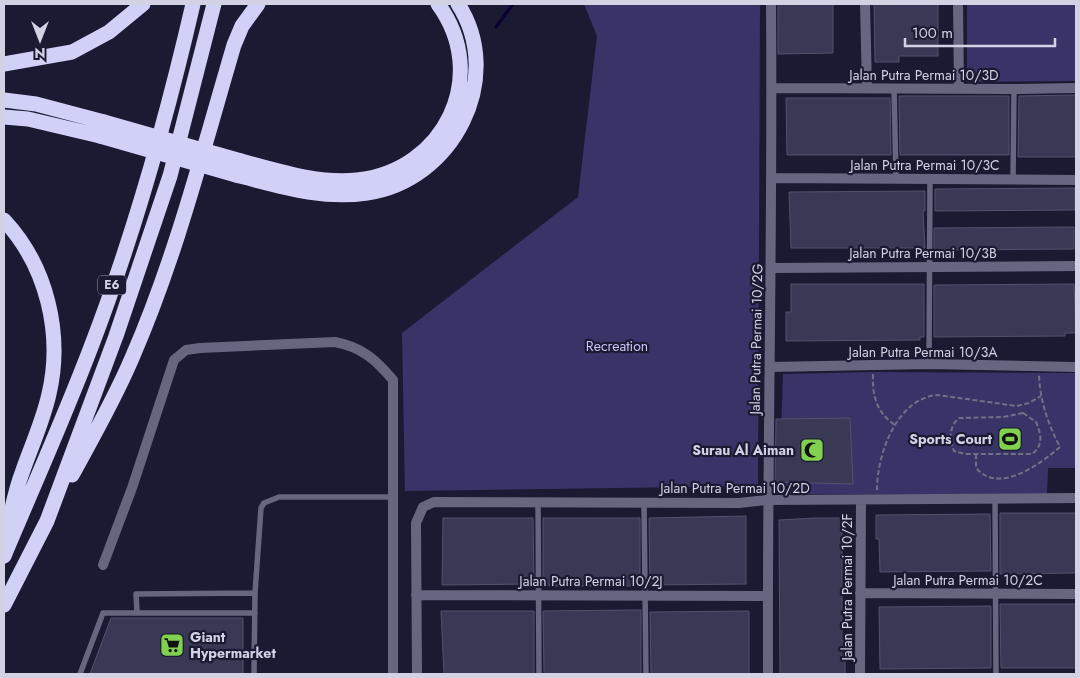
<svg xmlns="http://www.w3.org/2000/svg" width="1080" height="678" viewBox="0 0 1080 678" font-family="Jost,sans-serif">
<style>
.green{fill:#393468}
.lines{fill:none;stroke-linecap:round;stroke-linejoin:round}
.stream{stroke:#0c0030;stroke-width:3}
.building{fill:#3a3955;stroke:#52526f}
.path{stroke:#717086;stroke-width:2;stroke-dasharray:5 2.5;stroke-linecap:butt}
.lane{stroke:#666680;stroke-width:5.5}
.street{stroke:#666680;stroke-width:10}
.highway{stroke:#d1d1f8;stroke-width:15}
.highway-bridge{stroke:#d1d1f8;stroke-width:15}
.labels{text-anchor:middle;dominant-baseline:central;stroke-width:4.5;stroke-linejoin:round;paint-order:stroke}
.shield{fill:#1b1a33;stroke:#9b9baf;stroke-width:1}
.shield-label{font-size:12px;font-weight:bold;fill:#d2d2e4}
.street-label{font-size:14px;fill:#d2d2e4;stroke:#1b1a33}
.park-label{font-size:14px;fill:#c7c7fb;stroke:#1b1a33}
.poi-label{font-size:14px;font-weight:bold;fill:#d2d2e4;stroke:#1b1a33;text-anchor:end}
</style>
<rect width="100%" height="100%" fill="#1b1a33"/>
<path class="green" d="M584,4H760L758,486L405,491L402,333L578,197L597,36Z
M967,4H1076V81L967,82Z
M873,372L1076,373V468H1048L1047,494H779L783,374Z"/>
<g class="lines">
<path class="stream" d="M496,27L513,4"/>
</g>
<path class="building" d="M778,4H833V53L778,54Z
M874,4H938V56H899V62H875Z
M1076,95V157H1018L1019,96Z
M899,96H1009V155H900Z
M786,98H890L891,155H787Z
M1075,188V210L935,211V189Z
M925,191V211H923L925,248H791L789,192Z
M1074,227V249L934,250V228Z
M791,284H924V337H920V340L786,341V312H791Z
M1074,284L1076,333H1065V336L934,337V285Z
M850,418L853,484L775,482L776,419Z
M1000,513H1076V573L1000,574Z
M990,514L991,571L880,572L879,539H876V515Z
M746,516V584L650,585L649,518Z
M443,518H533L534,584L442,585Z
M543,518H640V586H549V584H543Z
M815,518H842V641H845V674H780L779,520Z
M1000,604H1076V668H1001Z
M991,606V668L880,669L879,607Z
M632,610H641V674H544L543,611Z
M441,611H534V674H444Z
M749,611V674H651L650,612Z
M111,618H243V674H90Z"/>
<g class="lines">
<path class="path" d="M873,374C872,396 877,413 895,425
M1023,413L1036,422C1041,434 1044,445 1032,454H965L954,451C949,440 949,426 959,418L1003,417Z
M976,454V468C999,495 1040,464 1060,447C1048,424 1040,401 1039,375
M877,490C877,455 896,399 937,395L1017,406L1029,403L1041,396"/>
<path class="lane" d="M894,88L896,179
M1013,180L1014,89
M929,364L930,179
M995,499L996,674
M538,501L539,674
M644,502L646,674
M137,612L136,594L255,593
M80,674L103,613H255
M254,674L255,593L261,508L264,503L279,497H394"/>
<path class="street" d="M865,4L867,88
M958,4L959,88
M772,88L1014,89L1076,88
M773,178L1076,180
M771,268L1076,266
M770,367L929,364L1076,367
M103,565L132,488L174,360L186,350L200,348L335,342C362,347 376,360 393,380V674
M860,593L1076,594
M416,595L766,596
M417,674L416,523L423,507L434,502L739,503L767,500L1076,498
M768,674C767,451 773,227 771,4
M860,674L861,501"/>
<path class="highway" d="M4,64L72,52L109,32L143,4
M4,100L36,104L104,122
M4,117L28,119L100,136
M241,161C279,171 317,184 357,180C444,171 491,76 438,4
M236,175C280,186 321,200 367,193C453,181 506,78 458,4
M4,220C47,266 63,334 49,394C43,421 31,447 22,473C15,491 12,510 7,529
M72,475C93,437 115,398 132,358C176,257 203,150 234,45L242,26L258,4
M4,556C33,487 64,418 91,347C134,235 166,121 193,4
M4,605L47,521L116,336L170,176L214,4"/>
<path class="highway-bridge" d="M104,122L241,161
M100,136L236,175"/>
</g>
<defs>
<g id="stadium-square" transform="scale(1.25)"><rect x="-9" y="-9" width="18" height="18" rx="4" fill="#82d04f" stroke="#1b1a33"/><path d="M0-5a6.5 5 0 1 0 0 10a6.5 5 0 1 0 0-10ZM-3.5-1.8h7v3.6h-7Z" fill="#111"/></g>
<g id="mosque-square" transform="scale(1.25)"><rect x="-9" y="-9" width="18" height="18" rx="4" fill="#82d04f" stroke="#1b1a33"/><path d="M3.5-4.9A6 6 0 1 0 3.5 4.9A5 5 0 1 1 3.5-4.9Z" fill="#111"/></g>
<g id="supermarket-square" transform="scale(1.25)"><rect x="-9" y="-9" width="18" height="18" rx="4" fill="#82d04f" stroke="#1b1a33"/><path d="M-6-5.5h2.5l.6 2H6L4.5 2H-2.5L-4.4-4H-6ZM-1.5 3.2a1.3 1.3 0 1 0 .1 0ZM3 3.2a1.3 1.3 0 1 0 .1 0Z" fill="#111"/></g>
</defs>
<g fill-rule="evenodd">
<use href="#stadium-square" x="1010" y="439"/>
<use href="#mosque-square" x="812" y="450"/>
<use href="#supermarket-square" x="172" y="645"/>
</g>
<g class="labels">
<rect class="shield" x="98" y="275.5" width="28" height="19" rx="4"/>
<g class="shield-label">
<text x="112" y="285">E6</text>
</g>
<g class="street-label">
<text x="924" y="75">Jalan Putra Permai 10/3D</text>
<text x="925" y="165">Jalan Putra Permai 10/3C</text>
<text x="923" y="253">Jalan Putra Permai 10/3B</text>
<text transform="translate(756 339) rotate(-89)">Jalan Putra Permai 10/2G</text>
<text x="923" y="352">Jalan Putra Permai 10/3A</text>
<text x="735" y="488">Jalan Putra Permai 10/2D</text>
<text x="968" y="580">Jalan Putra Permai 10/2C</text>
<text x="591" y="581">Jalan Putra Permai 10/2J</text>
<text transform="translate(847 587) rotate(-90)">Jalan Putra Permai 10/2F</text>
</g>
<g class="park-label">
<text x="617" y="346">Recreation</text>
</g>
<g class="poi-label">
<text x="992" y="439">Sports Court</text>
<text x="794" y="450">Surau Al Aiman</text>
<text x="190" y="637" text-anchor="start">Giant<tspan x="190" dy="16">Hypermarket</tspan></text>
</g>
</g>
<rect width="1080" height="678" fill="none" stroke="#d2d2e4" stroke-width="10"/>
<g transform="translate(40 40) rotate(180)" stroke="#1b1a33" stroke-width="4" paint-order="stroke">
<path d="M0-4L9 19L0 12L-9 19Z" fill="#d2d2e4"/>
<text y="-8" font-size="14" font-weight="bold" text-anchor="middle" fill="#d2d2e4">N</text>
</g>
<path d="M905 38v8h150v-8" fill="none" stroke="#d2d2e4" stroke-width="2.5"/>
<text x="912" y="38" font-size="15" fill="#d2d2e4" stroke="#1b1a33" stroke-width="4" paint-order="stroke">100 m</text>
</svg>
